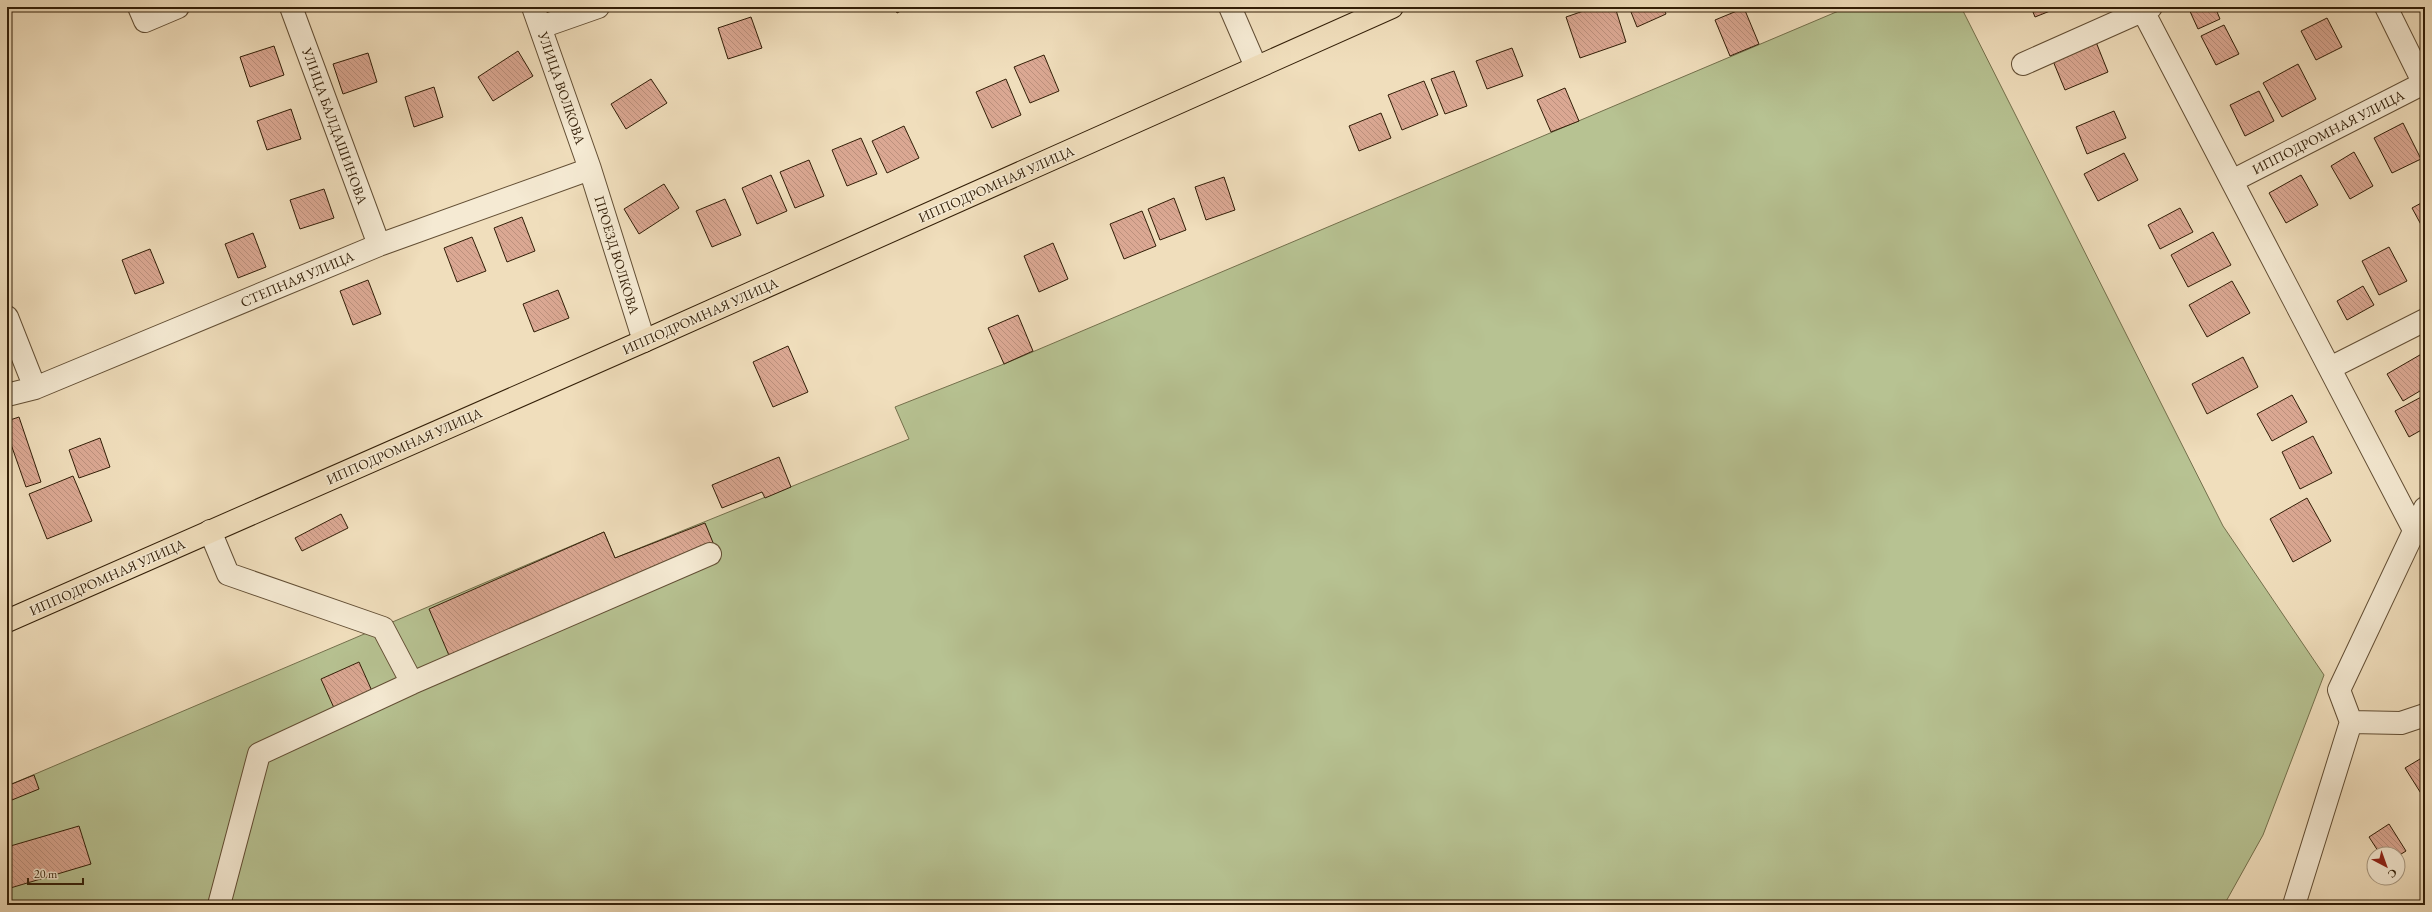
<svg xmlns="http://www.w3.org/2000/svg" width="2432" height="912" viewBox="0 0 2432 912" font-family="'EB Garamond',serif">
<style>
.green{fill:#b7c292;stroke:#74704c}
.building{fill:url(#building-back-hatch);stroke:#321e07}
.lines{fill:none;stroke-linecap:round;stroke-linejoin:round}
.minor-casing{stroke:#624e34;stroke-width:24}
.major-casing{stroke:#321e07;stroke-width:24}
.minor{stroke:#f5ead3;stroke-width:22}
.major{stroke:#f0debc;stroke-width:22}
.labels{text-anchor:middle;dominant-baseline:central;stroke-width:3;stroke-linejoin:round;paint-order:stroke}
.street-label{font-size:14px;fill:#321e07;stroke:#f5ead3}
</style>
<defs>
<pattern id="building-back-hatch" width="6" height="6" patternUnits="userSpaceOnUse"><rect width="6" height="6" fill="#dba893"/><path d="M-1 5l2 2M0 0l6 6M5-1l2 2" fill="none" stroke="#bc907d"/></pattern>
</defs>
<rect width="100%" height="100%" fill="#f0debc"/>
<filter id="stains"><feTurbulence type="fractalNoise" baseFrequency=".005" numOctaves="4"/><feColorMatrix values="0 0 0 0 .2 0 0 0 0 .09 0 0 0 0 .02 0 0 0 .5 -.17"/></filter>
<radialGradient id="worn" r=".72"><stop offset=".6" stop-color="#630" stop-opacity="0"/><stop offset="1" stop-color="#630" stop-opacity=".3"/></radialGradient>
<path class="green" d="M1848,7H1961L2223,526L2324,675L2263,835L2224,905H7V786L604,532L615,558L909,439L895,407L1004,364Z"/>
<path class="building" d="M894,7H908L897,13Z
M1595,7H1615L1626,42L1580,58L1566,17Z
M1629,7H1663L1666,14L1637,27Z
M2031,7H2060L2035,17Z
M2188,7H2215L2220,19L2198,29Z
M1744,8L1759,44L1730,56L1715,20Z
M751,17L762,48L728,59L718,28Z
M2327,18L2342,47L2316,60L2301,31Z
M2224,25L2239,54L2216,65L2201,36Z
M2096,42L2108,72L2065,90L2053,61Z
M274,46L284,75L250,87L240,57Z
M1512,48L1523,76L1487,89L1476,61Z
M518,51L533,76L493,101L478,77Z
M368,53L377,82L343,94L333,64Z
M1044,55L1059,91L1030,103L1014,67Z
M2298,64L2316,99L2282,117L2263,83Z
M1454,71L1467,106L1445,114L1431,79Z
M651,79L667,103L626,129L611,104Z
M1006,79L1021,115L992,128L976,92Z
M1424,81L1438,115L1402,130L1388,95Z
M434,87L443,117L414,127L405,97Z
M1565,88L1579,121L1551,132L1537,100Z
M2259,91L2274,121L2245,136L2230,105Z
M291,109L301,139L267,150L257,121Z
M2114,111L2126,138L2087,154L2076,127Z
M1381,113L1391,138L1359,151L1349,126Z
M2403,123L2421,159L2392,173L2374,138Z
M904,126L919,158L887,173L872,141Z
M861,138L877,174L847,186L832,150Z
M2354,152L2373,186L2350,199L2331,166Z
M2124,153L2138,180L2098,201L2084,174Z
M809,160L824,196L795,208L780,172Z
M771,175L787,211L757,224L742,188Z
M2301,175L2318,205L2286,223L2269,193Z
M1224,177L1235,210L1206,220L1195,187Z
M664,184L679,208L639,234L624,209Z
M324,189L334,218L300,229L290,200Z
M1174,198L1186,230L1160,240L1148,209Z
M725,199L741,235L712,247L696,211Z
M2425,201V232L2412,208Z
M2180,208L2193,232L2160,249L2148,225Z
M1142,211L1156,246L1124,259L1110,224Z
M522,217L535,251L507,262L494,228Z
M2213,232L2231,265L2188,287L2171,255Z
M253,233L266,267L238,278L225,244Z
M472,237L486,271L457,282L444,248Z
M1053,243L1068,279L1039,292L1024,256Z
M2389,247L2407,281L2379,295L2362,261Z
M150,249L164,283L135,294L122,260Z
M368,280L381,314L353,325L340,291Z
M2232,281L2250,313L2207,337L2189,305Z
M2363,286L2374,305L2347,320L2337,301Z
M558,290L569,318L534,332L523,304Z
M1018,315L1033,351L1004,364L988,328Z
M788,346L808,392L773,407L753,362Z
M2425,352V388L2403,401L2387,374Z
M2243,357L2258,387L2207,414L2192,384Z
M2292,395L2307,422L2272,441L2257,414Z
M2425,395V428L2409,437L2395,411Z
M19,417L41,482L26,487L7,433V421Z
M2313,436L2332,473L2300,489L2282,452Z
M100,438L110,467L79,478L69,450Z
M779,457L791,487L765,498L762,492L722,508L712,485Z
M73,476L92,521L47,539L29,494Z
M2307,498L2331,541L2293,562L2270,519Z
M341,514L348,528L302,551L295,538Z
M705,523L714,545L451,660L429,609L604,532L615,558Z
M359,662L372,691L334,708L321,679Z
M2425,756V793L2422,795L2405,768Z
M34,775L39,789L7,802V786Z
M2389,824L2406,851L2398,856V854H2380L2369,837Z
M79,826L91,864L7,889V847Z"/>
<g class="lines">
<g class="minor-casing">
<path id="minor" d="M139,7L145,21L178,7
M291,7L379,245
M533,7L590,169L644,341
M1230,7L1256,67
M2386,7L2425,86
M2143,11L2414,530
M541,27L598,7
M2023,64L2151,7
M2232,181L2424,83
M7,317L35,388
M2330,368L2425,320
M7,395L35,388L379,245L590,169
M210,531L228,574L383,628L412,683L710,554
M2351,722L2401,723L2425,715
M219,905L259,754L412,683
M2294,905L2351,722L2339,690L2425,508"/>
</g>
<g class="major-casing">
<path id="major" d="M7,621L644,341L1392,7"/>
</g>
<use href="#minor" class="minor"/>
<use href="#major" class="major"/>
</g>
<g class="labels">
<g class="street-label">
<text transform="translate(562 88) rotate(71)">УЛИЦА ВОЛКОВА</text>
<text transform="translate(335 126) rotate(70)">УЛИЦА БАЛДАШИНОВА</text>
<text transform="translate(2328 132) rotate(-27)">ИППОДРОМНАЯ УЛИЦА</text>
<text transform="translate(996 184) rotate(-24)">ИППОДРОМНАЯ УЛИЦА</text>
<text transform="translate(617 255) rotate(73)">ПРОЕЗД ВОЛКОВА</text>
<text transform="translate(297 279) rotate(-23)">СТЕПНАЯ УЛИЦА</text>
<text transform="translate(700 316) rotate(-24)">ИППОДРОМНАЯ УЛИЦА</text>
<text transform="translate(404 446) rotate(-24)">ИППОДРОМНАЯ УЛИЦА</text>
<text transform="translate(107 577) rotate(-24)">ИППОДРОМНАЯ УЛИЦА</text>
</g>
</g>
<rect width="2432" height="912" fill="none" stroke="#f0debc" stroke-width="24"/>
<rect x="8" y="8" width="2416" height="896" fill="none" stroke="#321e07" stroke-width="2"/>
<rect x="12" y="12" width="2408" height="888" fill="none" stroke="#321e07"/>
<g transform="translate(2386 866) rotate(139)"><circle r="19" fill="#f5ead3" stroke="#a79881"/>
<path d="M0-3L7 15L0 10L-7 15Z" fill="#8f2418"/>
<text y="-6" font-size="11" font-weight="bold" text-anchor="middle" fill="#321e07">С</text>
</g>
<path d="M28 878v6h55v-6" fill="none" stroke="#321e07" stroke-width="2"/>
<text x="34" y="878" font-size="12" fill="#321e07" stroke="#f5ead3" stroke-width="3" paint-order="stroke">20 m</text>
<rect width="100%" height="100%" filter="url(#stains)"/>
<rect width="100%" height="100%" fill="url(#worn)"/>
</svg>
